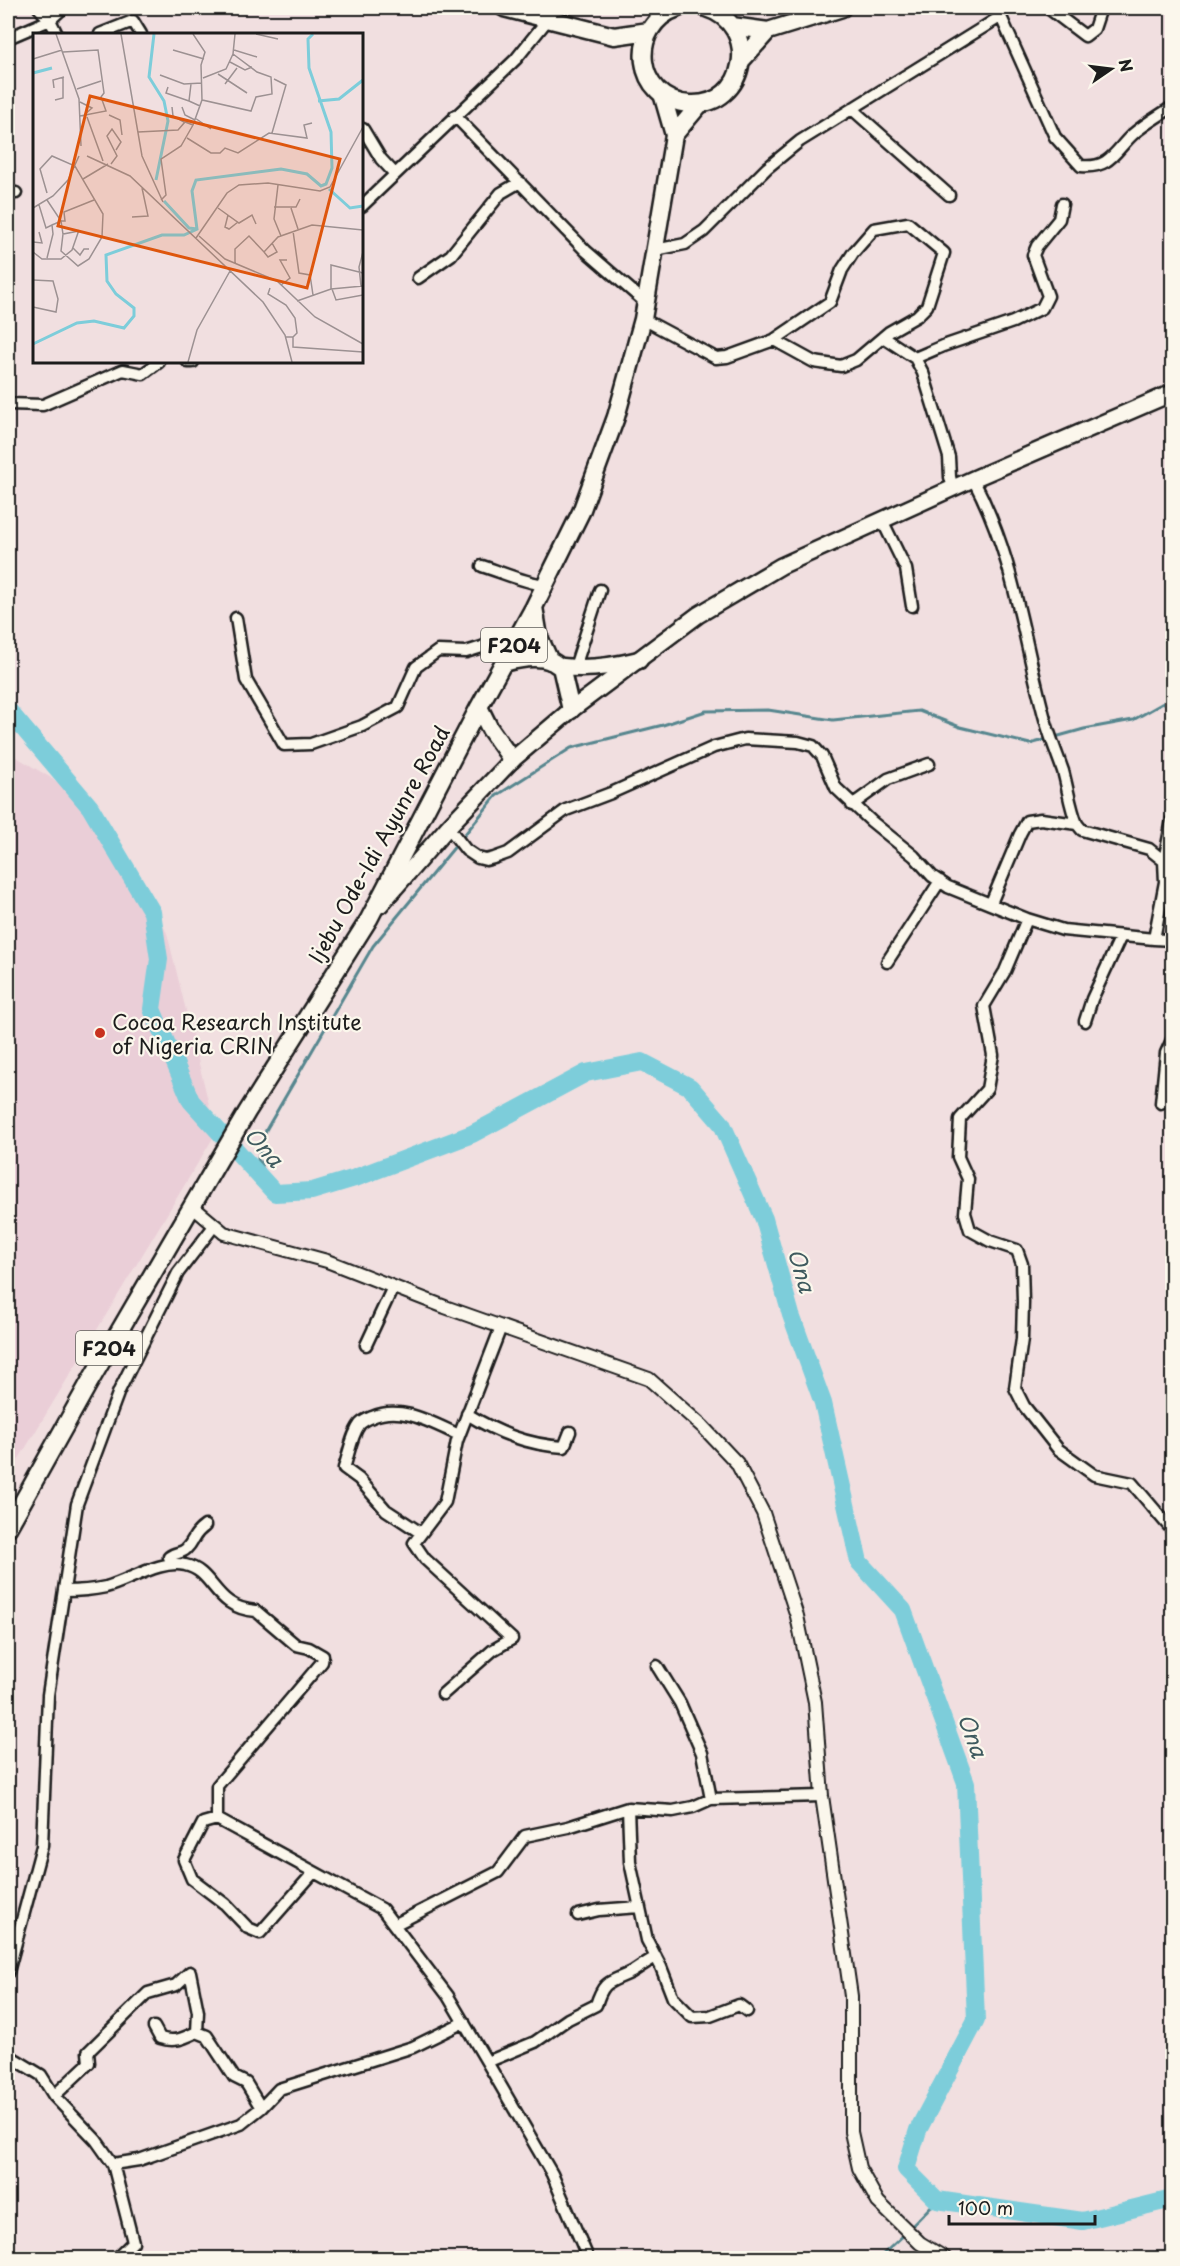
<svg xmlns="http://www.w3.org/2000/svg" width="1180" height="2266" viewBox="0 0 1180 2266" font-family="'Playpen Sans',sans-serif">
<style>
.built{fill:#eaced7}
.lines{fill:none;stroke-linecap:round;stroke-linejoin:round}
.stream{stroke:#56868e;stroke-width:3}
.river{stroke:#7dcdda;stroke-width:18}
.minor-casing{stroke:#1c1c1c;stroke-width:15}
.tertiary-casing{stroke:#1c1c1c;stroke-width:16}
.secondary-casing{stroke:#1c1c1c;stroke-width:20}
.primary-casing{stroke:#1c1c1c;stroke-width:21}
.trunk-casing{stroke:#1c1c1c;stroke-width:21}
.minor{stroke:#fbf7ec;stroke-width:10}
.tertiary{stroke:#fbf7ec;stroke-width:12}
.secondary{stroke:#fbf7ec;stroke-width:15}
.primary{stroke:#fbf7ec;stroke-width:16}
.trunk{stroke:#fbf7ec;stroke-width:16}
.poi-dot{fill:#c8321e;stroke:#fbf7ec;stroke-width:2}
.labels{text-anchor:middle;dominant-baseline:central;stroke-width:4.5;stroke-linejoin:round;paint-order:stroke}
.shield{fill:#fbf7ec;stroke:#5f5e5a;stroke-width:1.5}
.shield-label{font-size:20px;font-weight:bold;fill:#1c1c1c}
.street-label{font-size:21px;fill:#1c1c1c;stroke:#fbf7ec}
.poi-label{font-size:21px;fill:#1c1c1c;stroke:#fbf7ec;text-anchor:start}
.water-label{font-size:22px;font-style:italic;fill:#3e5a5e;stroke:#fbf7ec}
.inset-river{fill:none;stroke:#7dcdda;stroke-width:3}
.inset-road{fill:none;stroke:#9c9192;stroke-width:1.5}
.view{fill:#de560d;fill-opacity:0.15;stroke:#de560d;stroke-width:3}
.inset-edge{fill:none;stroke:#1c1c1c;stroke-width:3}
</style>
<rect width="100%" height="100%" fill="#f1dfe0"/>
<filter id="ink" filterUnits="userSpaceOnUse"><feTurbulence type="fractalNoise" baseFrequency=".0167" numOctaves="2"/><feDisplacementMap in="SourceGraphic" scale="12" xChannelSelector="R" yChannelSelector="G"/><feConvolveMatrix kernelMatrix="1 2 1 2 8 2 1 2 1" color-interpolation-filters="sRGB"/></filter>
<g filter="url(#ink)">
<path class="built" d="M8,752L96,805L167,933L216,1133L8,1477Z"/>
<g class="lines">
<path class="stream" d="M461,839L496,796L571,748L663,725L706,711L768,710L833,720L919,711L960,727L1030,744L1084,729L1133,720L1172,698
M275,1193L258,1159L266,1130L373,946L457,844
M910,2228L937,2200
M879,2258L906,2233"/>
<path class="river" d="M8,710L90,807L152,912L159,959L152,1009L191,1101L275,1193L312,1191L355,1178L472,1134L586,1073L642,1062L690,1087L722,1124L764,1219L791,1315L823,1403L859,1562L903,1610L966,1783L976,2020L918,2130L906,2169L937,2200L1083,2221L1172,2199"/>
<g class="minor-casing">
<path id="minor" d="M997,8L1055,137L1081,166C1110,169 1115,151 1132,135C1144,124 1159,116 1172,107
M1048,8L1085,36L1094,29L1101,8
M57,34L50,20L63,8
M100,34L133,21L141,34
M8,38L50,20L39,8
M852,109L949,195
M455,116L586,251L646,303
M363,129L381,159L395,174
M8,192L16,193
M362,206L516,59L557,8
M655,250L685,244L704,231L767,168L800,141L1000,17
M418,278L451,255L501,193L520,182
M643,319L716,358L727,357L774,340L830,302L842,270L853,253L874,229L908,223L944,253L927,306L917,316L889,332L856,360L841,366L814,362L774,340
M883,337L915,358L923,373L949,457L950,477L953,488
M915,358L943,346L1013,322L1042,308L1048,296L1033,255L1037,246L1059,219L1062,204
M188,362H193
M8,404L43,405L123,370L143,374L159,362
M882,520L906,569L912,606
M482,566C504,573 523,582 545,585
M236,618L246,680L284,745L311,744L362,726L398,707L416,667L438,651L466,652L482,647L497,639L515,643
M575,667L600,590
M852,805L888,779L929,764
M448,827L466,850L478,858L486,860L494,858L508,853L566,810L611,793L714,747L745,739L798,742L813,746L822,756L836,788L871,821L914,856L932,876L948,887L1027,919L1063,930L1154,939L1165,882L1164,861L1149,849L1082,830L1077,824C1070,807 1068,789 1063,771C1057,754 1050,737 1045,719C1022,635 1015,558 973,479
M1164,861L1172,820
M991,903L1020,834L1027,821L1041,819L1077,824
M1027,919L1005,971L984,1006L993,1055L987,1089L960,1119L958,1157L968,1179L965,1213L970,1230L990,1241L1017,1250L1022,1264L1023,1302L1022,1339L1015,1388L1024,1406L1058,1449L1094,1475L1132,1483L1172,1530
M1154,939L1172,940
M887,962L940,881
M1085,1021L1092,999L1121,936
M1161,1103L1166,1053L1172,1040
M366,1345L393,1287
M467,1414C498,1433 528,1445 564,1447L570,1432
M421,1533L386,1510L359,1479L344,1468C349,1454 351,1436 360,1424C363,1421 367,1419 372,1417C401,1404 432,1423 459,1435
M172,1564L169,1557C175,1552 181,1554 186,1549C195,1540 192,1535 205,1526
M64,1591C78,1591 92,1590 106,1587C129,1581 161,1559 185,1565C215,1571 213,1608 256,1611L296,1645L309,1648L323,1656L322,1662L217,1786V1819L382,1909L448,1996L487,2062L552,2174L588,2258
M657,1666L680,1703L702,1753L711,1799
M443,1694L493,1650L512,1639L425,1559L414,1543L445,1502L457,1441L501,1327
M628,1808L630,1862L647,1940L661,1967L673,1998L692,2017L710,2016L739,2005L747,2011
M217,1819L203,1823L184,1860L192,1879L225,1904L248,1928L260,1933L314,1872
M578,1915L599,1910L639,1907
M394,1925L498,1872L525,1836L568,1827L628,1808L673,1811L693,1807L711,1799L822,1796
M8,1972L42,1846L48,1695L77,1504L119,1391L178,1273L214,1226
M154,2027L160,2038C175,2043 184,2038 197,2032L207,2036L234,2077L246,2083L261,2108
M8,2055L41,2075L54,2096L89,2063L88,2052L148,1993L176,1985L190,1972L198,2012L197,2032
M487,2062L535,2042L568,2019L596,2005C604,1979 610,1983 632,1972C640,1967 648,1961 656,1957
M54,2096L96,2140L113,2164
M117,2258L133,2242L113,2164L139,2160L241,2124L261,2108L279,2089L413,2047L464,2022"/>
</g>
<g class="tertiary-casing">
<path id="tertiary" d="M193,1207L224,1233L327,1261L445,1307L649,1379L703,1427L737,1463L763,1513L797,1616L815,1702L822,1796L851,1996V2132L859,2168L878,2202L920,2243L945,2258"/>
</g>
<g class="secondary-casing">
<path id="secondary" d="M380,905L448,827L512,760L571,710L698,615L781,566L973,479L1172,393"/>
</g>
<g class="primary-casing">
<path id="primary" d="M674,135L700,104
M534,607L539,637L550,661
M504,663C518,659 536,655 551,661C556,663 558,667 563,667C589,670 615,666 639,660
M561,667L571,710
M479,707L490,729L512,760
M8,1528L89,1383L247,1112L369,919L479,707L534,607L581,512L616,417L643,319L674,135L663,97"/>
</g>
<g class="trunk-casing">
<path id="trunk" d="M504,8L614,36L649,31
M678,8C627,25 634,101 690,104C748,107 761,25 706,8
M732,26L768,31L842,8
M741,61L768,31"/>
</g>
<use href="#minor" class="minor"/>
<use href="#tertiary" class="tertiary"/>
<use href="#secondary" class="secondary"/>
<use href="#primary" class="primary"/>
<use href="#trunk" class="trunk"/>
</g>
</g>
<circle class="poi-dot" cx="100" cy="1033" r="6"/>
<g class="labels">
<g class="shield">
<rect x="481" y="628" width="66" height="34" rx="4.5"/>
<rect x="76" y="1331" width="66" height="34" rx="4.5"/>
</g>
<g class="shield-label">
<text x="514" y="645">F204</text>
<text x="109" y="1348">F204</text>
</g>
<g class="street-label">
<text transform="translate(378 844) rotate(-61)">Ijebu Ode-Idi Ayunre Road</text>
</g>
<g class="poi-label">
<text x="112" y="1021">Cocoa Research Institute<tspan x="112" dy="24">of Nigeria CRIN</tspan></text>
</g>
<g class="water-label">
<text transform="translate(265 1146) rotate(48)">Ona</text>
<text transform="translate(803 1270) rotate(74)">Ona</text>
<text transform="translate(974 1735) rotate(70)">Ona</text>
</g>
</g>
<g transform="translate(33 33)">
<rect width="330" height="330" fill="#f1dfe0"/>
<path class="inset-river" d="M121,1L116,44L131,68L135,88L123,147M0,40L19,35M285,68L306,66L330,47M296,156L317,175L330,173M131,168L156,195L164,196M0,311L44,290L61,288L91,295L101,283V275L83,261L74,248L73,222L129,202H151L164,196L159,158L163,147L248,136L274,141L288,153L293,151L299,135L298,99L276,35L275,6L280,1"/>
<path class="inset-road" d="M23,1L46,66L48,113M88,1L109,123L130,169M160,1L172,19L168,32L169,67M223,1L245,6M140,17L171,26M201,17L224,24M30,19L65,17L71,60L68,64L73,78L47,83M0,26L29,17M197,29L212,37L219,34M185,41L214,60M127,42L151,51L169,50M170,45L193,36L200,21M158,51L156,68L167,73M192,51L204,35M135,54L133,60L156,68M21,55L20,47L31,44M44,56L68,48M22,67L30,65V44M47,69L59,75L50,83M139,74L140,83L151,89M149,74L152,82L162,87M76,82L87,87L89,102M54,84L70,128M162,85L178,96M160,92L169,67L218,78L223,64L239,61L238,44L224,39L200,21L202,1M105,99L145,97L152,89L160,92L148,113L128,126L133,162L128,167M239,100L253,52L241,46M154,105L178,120H187L192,115L205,120L236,100L274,105L271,92L279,90M54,123L97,143L230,269L252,302L259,329M78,131L84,123L74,103L79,96L88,109L83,117M50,146L75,131M245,152L241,186L248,203M14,160L7,136L19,123L42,133L70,181L69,204L56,226L45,233L28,218L30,201M14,167L28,188H32L31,179L61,167M6,172L13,195L19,192L20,201L14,225M241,174H263L267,166M0,175L20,163L35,147L46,123M185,175L206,190L219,182L223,191M258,175L265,196M195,182L192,194L196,196L205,189M99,184L115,183L109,155M19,192L28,188L30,201L46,198M260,198L266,240L277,242L280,262M166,203L192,226L244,248L282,284L330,311M163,205L194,160L206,152L235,150L287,158L297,154L330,94M0,209L9,210L6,199M40,215L47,222L51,216H56M0,219L9,226H28L39,217L46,197M231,219L235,224L244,219L239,210M202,230V216L216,203L231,219L245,204L279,192L330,197M0,247L20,248L25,266L23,279L0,274M248,252L257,245L247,227H254M328,253L326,234L330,219M237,255L235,261L253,272L262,285L264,300L260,304M298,256V232L330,240M299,256L303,267L330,262M264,268L298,256L330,253M253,304H260V314L330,319M155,329L164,297L197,238"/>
<path class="view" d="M57,63L307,126L274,255L25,193Z"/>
<rect width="330" height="330" class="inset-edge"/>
</g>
<rect width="1180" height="2266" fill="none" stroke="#fbf7ec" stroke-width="30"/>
<rect x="15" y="15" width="1150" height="2236" fill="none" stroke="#1c1c1c" stroke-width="2" filter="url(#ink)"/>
<g transform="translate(1111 69) rotate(76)" stroke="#fbf7ec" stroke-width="4.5" paint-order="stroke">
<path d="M0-4.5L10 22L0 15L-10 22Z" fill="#1c1c1c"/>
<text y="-9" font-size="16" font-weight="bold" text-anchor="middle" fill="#1c1c1c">N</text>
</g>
<path d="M949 2215v9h146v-9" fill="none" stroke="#1c1c1c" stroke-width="3"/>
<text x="958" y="2215" font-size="18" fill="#1c1c1c" stroke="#fbf7ec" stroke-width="4.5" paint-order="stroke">100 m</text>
</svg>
